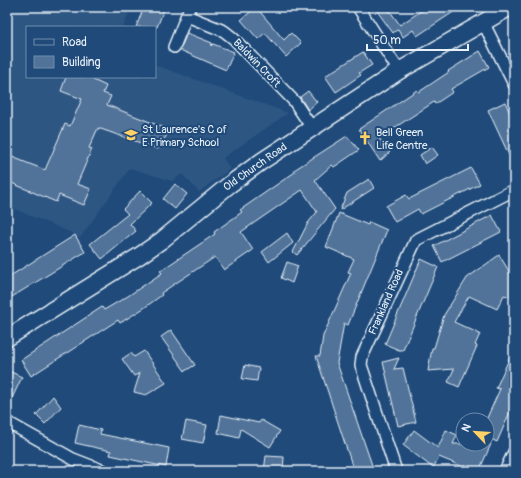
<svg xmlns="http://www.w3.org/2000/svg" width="521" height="478" viewBox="0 0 521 478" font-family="Pangolin,sans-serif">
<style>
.built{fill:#2e5683}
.building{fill:#517399;stroke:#e8f1f8}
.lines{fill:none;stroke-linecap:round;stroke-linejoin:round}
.street-casing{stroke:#e8f1f8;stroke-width:14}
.secondary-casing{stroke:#e8f1f8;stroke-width:19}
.street{stroke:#1f4a7a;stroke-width:11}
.secondary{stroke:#1f4a7a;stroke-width:16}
.labels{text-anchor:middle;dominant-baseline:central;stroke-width:4;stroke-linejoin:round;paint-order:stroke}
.street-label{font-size:11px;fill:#e8f1f8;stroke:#1f4a7a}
.poi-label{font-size:11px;fill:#e8f1f8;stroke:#1f4a7a;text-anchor:start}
</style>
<rect width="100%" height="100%" fill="#1f4a7a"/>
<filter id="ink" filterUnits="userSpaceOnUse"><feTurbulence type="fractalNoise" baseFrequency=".025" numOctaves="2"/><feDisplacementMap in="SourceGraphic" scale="8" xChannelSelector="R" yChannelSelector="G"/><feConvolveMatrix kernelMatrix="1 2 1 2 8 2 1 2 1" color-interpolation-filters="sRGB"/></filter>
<g filter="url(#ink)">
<path class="built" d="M7,7H131L123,27H27V77H155V65L288,113L223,158L230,169L199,192L182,174L172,181L130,168L80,238L72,233L7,206Z"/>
<path class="building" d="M144,7H165L157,27H136Z
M256,7L284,40L291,33L301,43L286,57L265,33L258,39L241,20Z
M374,7H387L400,25L427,7H461L417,36L413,30L403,37L398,29L393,33Z
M187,33L212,43L211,46L213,44L234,52L226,70L180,50Z
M480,51L489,67L451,89L453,92L435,104L434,102L379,138L390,152L380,161L359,129L417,90L419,92L449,72L448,71Z
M363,52L372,65L359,73L361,75L336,92L325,76Z
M66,77H94L93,80L106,86L103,93L111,96L107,105L170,130L158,149L98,128L89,148L92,149L77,184L91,189L84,205L59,195L56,202L7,181V155L45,170L65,124L70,126L82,99L61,91Z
M308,91L317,102L308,110L300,97Z
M505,102L514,122V166L488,110Z
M347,136L359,150L334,167L332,165L315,180L335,209L297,255L293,252L308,223L317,212L302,190L241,232L253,250L224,270L215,257L161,293L162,295L144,308L120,323L118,320L31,376L21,360L102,307L104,310L128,296L162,273L160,271L215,234L214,232L242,212L240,210L295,172L294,170Z
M432,147L438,155L425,164L420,155Z
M471,168L480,184L421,214L418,209L395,222L386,206L406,195L409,199Z
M369,179L374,188L340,210L347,193Z
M175,184L187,194L175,209L163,199Z
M140,191L152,203L130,224L136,231L102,259L90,244L128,214L123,209Z
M339,213L368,225L369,222L387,230L348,325L344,323L337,363L374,471H354L316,356H320L323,336L351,273L348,272L354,259L326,247Z
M492,215L501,232L442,262L434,246Z
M287,233L293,243L269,262L262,252Z
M75,235L85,252L7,300V278Z
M499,255L514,279V288L510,297L504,295L497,309L469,296L454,322L480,334L475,345L477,346L459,387L448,382L454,369L428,371L432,348H434L444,315L467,278Z
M421,259L438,267L403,350H399L385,344Z
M287,262L298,266L292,283L281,278Z
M171,330L195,365L185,371L161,337Z
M514,348V403L497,442L487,437V418L500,389L496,388Z
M144,351L166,383L146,395L134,392L140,373L134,376L122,359L131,353L134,357Z
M399,358L394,369L403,368L416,422L398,426L383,362Z
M245,365L259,368L257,381L242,379Z
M7,370L22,377L7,409Z
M53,396L61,407L45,424L36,415Z
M221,415L259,423L261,420L280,431L270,447L241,429L239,438L218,433Z
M186,421L207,425L203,443L182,439Z
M79,425L101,430L100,434L169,448L166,467L110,455L111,451L75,443Z
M414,430L438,448L446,430L457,435L453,444H491L479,471H459L461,466L439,457L433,468L403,445Z
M266,456L284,457L283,471H264Z"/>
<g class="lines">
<g class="street-casing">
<path id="street" d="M358,7L399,71
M187,16L224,31L233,38L294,101L312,128
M483,22L514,84
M174,47L190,7
M7,422L73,459L104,471
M396,471L361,365L362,357L416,240L514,190
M505,471L514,452"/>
</g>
<g class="secondary-casing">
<path id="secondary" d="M7,338L139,256L162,240L229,185L262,161L399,71L510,7"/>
</g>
<use href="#street" class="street"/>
<use href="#secondary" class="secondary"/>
</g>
</g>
<defs>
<g id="school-bare" transform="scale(1.08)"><path d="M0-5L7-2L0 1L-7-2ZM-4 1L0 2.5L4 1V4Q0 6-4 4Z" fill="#ffd166" stroke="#1f4a7a" stroke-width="2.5" paint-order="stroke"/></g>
<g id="church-bare" transform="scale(1.08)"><path d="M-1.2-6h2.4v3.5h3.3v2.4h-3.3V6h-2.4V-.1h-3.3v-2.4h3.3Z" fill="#ffd166" stroke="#1f4a7a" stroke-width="2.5" paint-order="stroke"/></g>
</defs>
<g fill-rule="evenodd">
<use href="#school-bare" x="131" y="135"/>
<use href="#church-bare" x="365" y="138"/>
</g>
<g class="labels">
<g class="street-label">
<text transform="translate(257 63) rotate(46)">Baldwin Croft</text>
<text transform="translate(255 167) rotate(-35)">Old Church Road</text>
<text transform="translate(386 302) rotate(-66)">Frankland Road</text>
</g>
<g class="poi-label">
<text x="142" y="129">St Laurence's C of<tspan x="142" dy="13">E Primary School</tspan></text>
<text x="376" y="132">Bell Green<tspan x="376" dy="13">Life Centre</tspan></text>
</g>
</g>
<rect width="521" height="478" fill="none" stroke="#1f4a7a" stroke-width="24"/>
<rect x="12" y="12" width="497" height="454" fill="none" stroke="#e8f1f8" stroke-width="1.5" filter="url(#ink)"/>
<rect x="26" y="26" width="130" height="52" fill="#1f4a7a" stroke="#6f8dac"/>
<rect x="34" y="39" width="20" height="6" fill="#1f4a7a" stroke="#6f8dac"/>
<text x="62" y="46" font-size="12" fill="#e8f1f8">Road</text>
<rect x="34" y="56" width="20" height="12" fill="#517399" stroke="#6f8dac"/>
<text x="62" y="66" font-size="12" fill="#e8f1f8">Building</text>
<g transform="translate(475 432) rotate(295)"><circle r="19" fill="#1f4a7a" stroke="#6f8dac"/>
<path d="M0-3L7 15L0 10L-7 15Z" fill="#ffd166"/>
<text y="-6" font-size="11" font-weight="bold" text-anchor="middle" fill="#e8f1f8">N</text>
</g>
<path d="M367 44v6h101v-6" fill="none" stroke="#e8f1f8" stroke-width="2"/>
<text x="373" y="44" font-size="12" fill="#e8f1f8" stroke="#1f4a7a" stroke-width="3" paint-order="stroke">50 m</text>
</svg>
